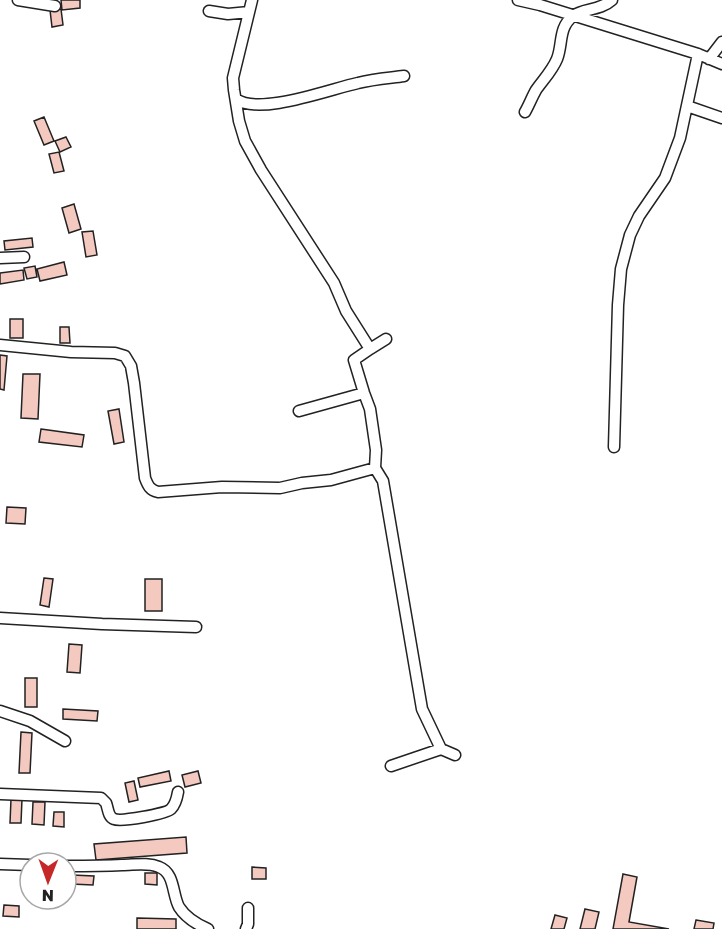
<svg xmlns="http://www.w3.org/2000/svg" width="722" height="929" viewBox="0 0 722 929" font-family="'Golos Text',sans-serif">
<style>
.building{fill:#f3c9c0;stroke:#222;stroke-width:1.5}
.lines{fill:none;stroke-linecap:round;stroke-linejoin:round}
.minor-casing{stroke:#222;stroke-width:13}
.minor{stroke:#fff;stroke-width:10}
</style>
<rect width="100%" height="100%" fill="#fff"/>
<path class="building" d="M61,0H80V8L62,10Z
M61,9L63,25L52,27L50,10Z
M44,117L54,141L44,145L34,121Z
M66,137L71,147L60,152L55,141Z
M59,152L64,171L54,173L49,154Z
M74,204L81,229L69,233L62,208Z
M93,231L97,255L86,257L82,232Z
M32,238L33,247L5,250L4,241Z
M64,262L67,275L40,281L37,269Z
M35,266L37,277L27,279L24,268Z
M23,270L24,280L0,284V273Z
M10,319H23V338H10Z
M60,327H69L70,343H60Z
M0,355L7,356L4,390L0,389Z
M23,374H40L38,419L21,418Z
M119,409L124,442L114,444L108,411Z
M41,429L84,435L82,447L39,442Z
M7,507L26,508L25,524L6,523Z
M44,578L53,579L49,607L40,605Z
M145,579H162V611H145Z
M69,644L82,645L80,673L67,672Z
M25,678H37V707H25Z
M63,709L98,711L97,721L63,719Z
M21,732L32,733L30,773H19Z
M169,771L171,781L140,787L138,778Z
M198,771L201,783L185,787L182,775Z
M134,781L138,800L129,802L125,783Z
M11,799H22L21,823H10Z
M33,802H45L44,825L32,824Z
M54,812H64V827L53,826Z
M186,837L187,853L96,860L94,844Z
M252,867L266,868V879H252Z
M145,873H157V885L145,884Z
M623,874L637,877L629,922L669,929H613Z
M72,875L94,876L93,885L71,884Z
M4,905L19,906V917L3,916Z
M585,909L599,912L595,929H580Z
M555,915L567,918L564,929H551Z
M137,918L176,919V929H137Z
M696,920L714,923L713,929H694Z"/>
<g class="lines">
<g class="minor-casing">
<path id="minor" d="M18,0L55,6
M252,0L233,78L234,90L239,121L245,141L261,170L334,283L346,311L370,349L354,360L364,393L370,409L376,450L375,468L383,481L422,709L441,749L455,755
M518,0L540,5L698,54L722,64
M209,11L228,14L249,12
M709,59L722,42
M236,99C259,116 330,89 358,83C373,79 389,78 404,76
M687,106L722,118
M525,112C529,105 532,97 536,90C543,80 552,71 557,59C563,44 558,28 573,16C583,8 600,11 612,0
M0,258L24,257
M0,345L71,352L115,353L125,356L131,366L134,383L145,478C148,486 150,490 158,492L222,487L280,488L302,483L331,480L375,468
M370,349L386,339
M299,411L364,393
M614,447L618,305L621,269L630,235L639,216L665,178L680,138L698,54
M0,618L102,624L196,627
M0,711L30,721L65,741
M391,766L441,749
M0,794L101,798L106,803C108,808 108,817 114,819C121,822 166,814 171,809C175,805 177,798 178,792
M0,864L30,865
M66,866C85,866 103,866 122,865C134,865 148,862 159,867C175,873 172,894 179,907C186,918 196,924 208,929
M246,929L248,924V908"/>
</g>
<use href="#minor" class="minor"/>
</g>
<g transform="translate(48 881) rotate(181)"><circle r="28" fill="#ffffff" stroke="#a7a7a7" stroke-width="1.5"/>
<path d="M0-4.5L10 22L0 15L-10 22Z" fill="#c62828"/>
<text y="-9" font-size="16" font-weight="bold" text-anchor="middle" fill="#222222">N</text>
</g>
</svg>
